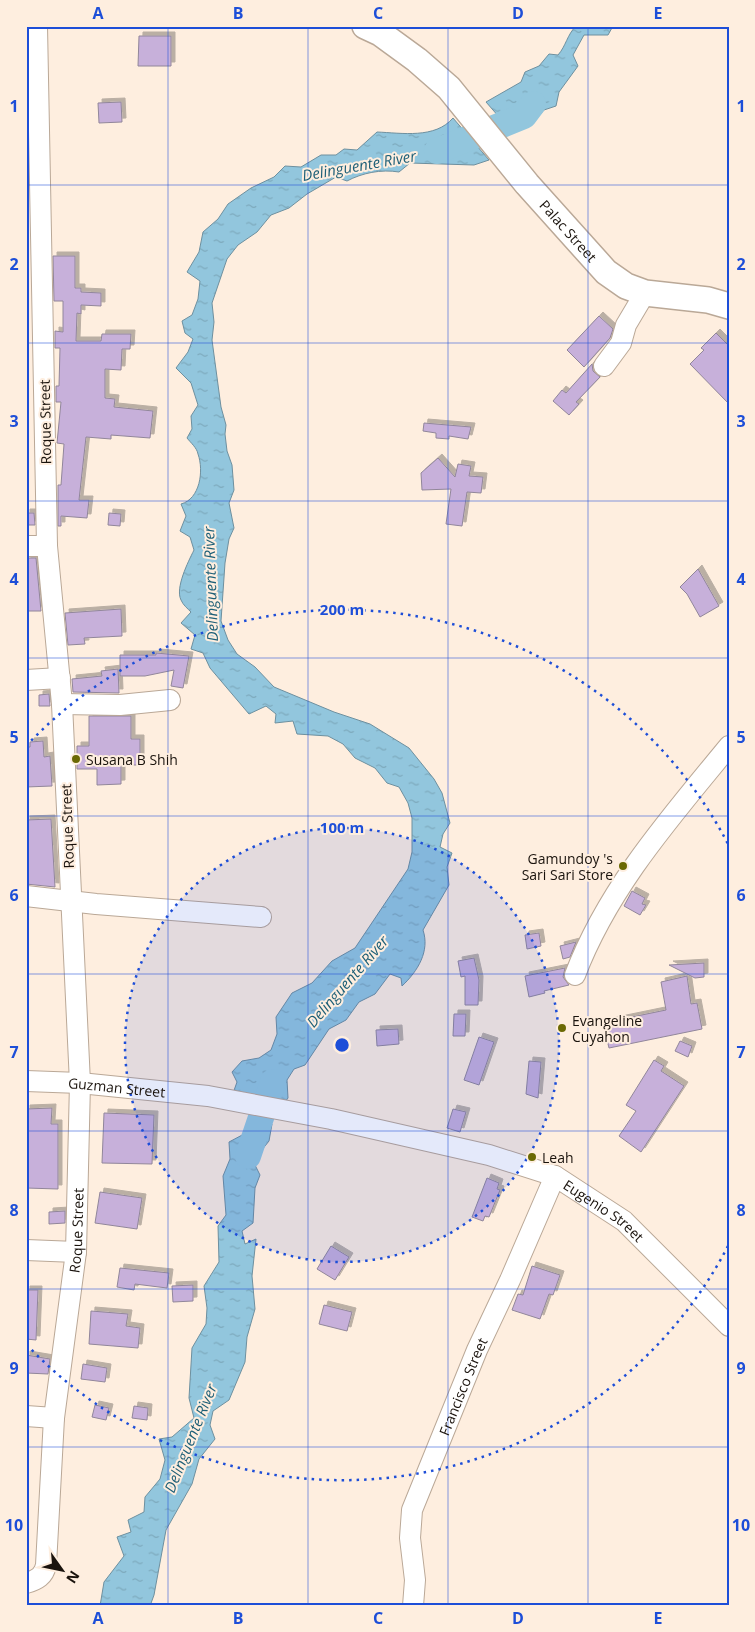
<svg xmlns="http://www.w3.org/2000/svg" width="755" height="1632" viewBox="0 0 755 1632" font-family="'Open Sans',sans-serif">
<style>
.water{fill:url(#water-ripples);stroke:#6e909f}
.lines{fill:none;stroke-linecap:round;stroke-linejoin:round}
.river{stroke:#92c6dd;stroke-width:26}
.building{fill:#c7b0da;stroke:#91869a;filter:url(#shadow)}
.minor-casing{stroke:#baa897;stroke-width:22}
.major-casing{stroke:#baa897;stroke-width:28}
.minor{stroke:#fff;stroke-width:20}
.major{stroke:#fff;stroke-width:25}
.grid{fill:none;stroke:#1d4ed8;stroke-width:1;stroke-opacity:0.55}
.ring{fill:none;stroke:#1d4ed8;stroke-width:2.5;stroke-dasharray:2.5 5}
.poi-dot{fill:#6b6904;stroke:#feeedf;stroke-width:2}
.labels{text-anchor:middle;dominant-baseline:central;stroke-width:4;stroke-linejoin:round;paint-order:stroke}
.street-label{font-size:14px;fill:#1a130d;stroke:#feeedf}
.poi-label{font-size:14px;fill:#1a130d;stroke:#feeedf;text-anchor:start}
.water-label{font-size:15px;font-style:italic;fill:#1d5f77;stroke:#feeedf}
.centre{fill:#1d4ed8;stroke:#feeedf;stroke-width:2.5}
.ring-label{font-size:15px;text-anchor:middle;font-weight:bold;fill:#1d4ed8;stroke:#feeedf;stroke-width:4;stroke-linejoin:round;paint-order:stroke}
.neatline{fill:none;stroke:#1d4ed8;stroke-width:2}
.grid-label{font-size:16px;text-anchor:middle;font-weight:bold;fill:#1d4ed8}
</style>
<defs>
<pattern id="water-ripples" width="26" height="14" patternUnits="userSpaceOnUse" patternTransform="scale(1.25)"><rect width="26" height="14" fill="#92c6dd"/><path d="M2 4q2-2 4 0t4 0M15 11q2-2 4 0t4 0" fill="none" stroke="#7da9bc"/></pattern>
<filter id="shadow"><feDropShadow dx="4" dy="-4" stdDeviation="0" flood-color="#0004"/></filter>
</defs>
<rect width="100%" height="100%" fill="#feeedf"/>
<path class="water" d="M576,26H613L608,35H584L573,55L578,66L559,92L556,106L544,110L536,119L513,133L486,102L521,82L525,72L539,66L549,54L558,55C566,46 567,35 576,26Z
M453,118L489,160L474,165L410,163L399,172C381,169 362,173 347,181L336,177L307,194L289,208L271,215L257,232L238,245L227,259L212,303L214,322L212,340L221,407L226,425L225,434L227,451L232,465L234,490L229,503L234,528L229,539L225,563L221,621L228,640L237,654L255,667L274,687L334,712L370,724L409,748L434,779L442,793L450,823L443,834L440,847L452,853L447,867L449,885L423,930C430,951 418,971 402,986L401,978L390,974L375,994L359,1002L346,1020L329,1029L305,1065L294,1069L287,1080L288,1098L277,1113L232,1096L237,1082L232,1072L242,1061L259,1058L271,1050L277,1034L276,1017L292,993L312,983L332,961L355,948L408,869L412,852V818L408,803L399,787L387,783L375,768L355,758L343,744L328,736L297,734L293,721L275,723L276,714L266,706L249,714L210,668L203,653L191,649L195,635L181,623L191,612C188,609 183,605 181,600C175,588 188,562 194,550L190,537L180,531L186,516L181,504C200,499 204,471 198,454C197,448 191,443 187,438L192,429L191,416L198,405L191,383L176,368L188,352L193,339L185,333L182,321L192,315L198,299L200,281L187,272L199,252L203,232L218,219L228,204L251,188L274,177L285,166L301,167L321,155H336L344,149L357,150L377,132C402,133 435,139 453,118Z
M251,1120L272,1124L269,1141L253,1161L260,1175L255,1188L253,1223L242,1231L245,1244L256,1239L252,1276L255,1309L247,1337L245,1362L229,1400L213,1411L210,1425L215,1439L199,1459L192,1484L166,1530L154,1595L150,1606H100L104,1582L124,1556L117,1537L131,1532L128,1520L144,1512L145,1497L160,1479L165,1460L159,1439L172,1437L194,1418L189,1398L192,1348L206,1324L207,1308L204,1286L219,1262L218,1226L226,1215L223,1176L230,1159L229,1142L246,1133Z"/>
<g class="lines">
<path class="river" d="M437,151L524,116L533,104
M248,1156L273,1082"/>
</g>
<path class="building" d="M139,36H171V66H138Z
M121,102L122,122L99,123L98,103Z
M53,256H75V288H81V292L101,293V306L81,305V314L77,313L76,341H101L102,334H131L130,349H122L121,370L105,369V398L115,399L114,407L153,411L150,438L111,435V439L86,437L79,500H89L87,518L61,516V526H58V485H61L64,444L57,443L61,402H56V386H59L60,348H55V331L63,332V301H54Z
M599,316L613,329L610,338L584,367L567,350Z
M716,333L729,346V404L690,364L704,350L701,348Z
M592,364L593,371L600,377L576,402L579,404L569,415L553,401L562,390L566,393Z
M424,423L471,427L468,439L449,436V439L436,438V433L423,431Z
M438,458L455,477L458,464L471,466L469,476L483,477L481,493L467,492L462,526L446,524L451,489L422,490L421,473Z
M26,513H34L35,525H26Z
M109,513L121,514L120,526L108,525Z
M27,558H36L41,611H26Z
M698,569L719,606L700,617L687,594L680,587Z
M121,609L122,636L84,638L85,644L68,645L65,613Z
M156,653L189,656L183,688L171,686L174,670L145,676H120V655H156Z
M118,669L119,693L73,692L72,679L102,676L101,671Z
M49,694L50,706H39V695Z
M89,716H131V739H140V765H121V784L97,785V769H77V746H89Z
M43,741L44,757L50,756L52,786L26,787V747H30V742Z
M51,819L55,887L26,884V820Z
M632,891L645,898L642,904L646,905L640,915L624,906Z
M539,933L541,946L527,949L525,935Z
M576,942L570,957L563,959L560,946Z
M474,958L479,980L478,1005H465V976L461,977L458,961Z
M704,963V977L695,978L669,965Z
M565,968L563,977L569,985L544,991L545,993L529,997L525,976Z
M687,976L691,1004L697,1003L702,1029L609,1048L603,1023L666,1010L661,982Z
M454,1014H466L465,1036H453Z
M398,1029L399,1044L377,1046L376,1030Z
M479,1037L494,1042L479,1085L464,1080Z
M680,1041L692,1046L688,1057L675,1051Z
M654,1060L664,1066L661,1071L684,1086L641,1152L619,1136L636,1111L626,1105Z
M529,1061L541,1062L538,1098L526,1094Z
M52,1108L51,1124H58V1189L26,1188V1109Z
M453,1109L466,1112L460,1132L447,1128Z
M104,1113L154,1115L152,1164L102,1163Z
M487,1178L499,1183L497,1189L500,1190L489,1217L485,1216L483,1221L472,1217Z
M100,1192L142,1198L137,1229L95,1223Z
M65,1211V1223L49,1224V1212Z
M331,1246L349,1257L335,1280L317,1269Z
M532,1266L560,1275L553,1295L549,1294L540,1319L512,1310L518,1294L523,1295Z
M120,1268L169,1273L167,1288L135,1284L134,1290L117,1287Z
M193,1285V1301L173,1302L172,1286Z
M26,1290H38L36,1340L26,1339Z
M324,1305L352,1312L347,1331L319,1324Z
M91,1311L128,1314L126,1326L140,1328L138,1348L89,1344Z
M26,1355L50,1359L48,1374L26,1373Z
M83,1364L107,1368L105,1382L81,1379Z
M95,1405L109,1408L106,1420L92,1417Z
M134,1406L148,1408L147,1420L132,1418Z"/>
<g class="lines">
<g class="minor-casing">
<g id="minor">
<path d="M604,366L621,343L626,325L645,293"/>
<path d="M26,546H47"/>
<path d="M26,680L60,678"/>
<path d="M62,704L120,705L170,700"/>
<path d="M26,896L96,904L261,917"/>
<path d="M575,975C608,888 670,818 729,746"/>
<path id="s1" d="M26,1081L80,1083L208,1096L331,1119L489,1155L555,1176L624,1221L729,1326"/>
<path d="M26,1250L76,1252"/>
<path d="M26,1416L54,1418"/>
<path id="s2" d="M26,1583C37,1580 44,1576 46,1565L54,1418L76,1252L80,1083L62,704L47,546L37,26"/>
<path id="s3" d="M413,1606L415,1580L410,1538L412,1510L477,1350L510,1280L555,1176"/>
</g>
</g>
<g class="major-casing">
<g id="major">
<path id="s4" d="M365,26L380,33L417,60L449,88L527,184L606,272L626,286L645,293L708,300L729,306"/>
</g>
</g>
<use href="#minor" class="minor"/>
<use href="#major" class="major"/>
</g>
<path class="grid" d="M168,26V1606M308,26V1606M448,26V1606M588,26V1606M26,185H729M26,343H729M26,501H729M26,658H729M26,816H729M26,974H729M26,1131H729M26,1289H729M26,1447H729"/>
<circle cx="342" cy="1045" r="217" fill="#1d4ed8" fill-opacity=".12"/>
<g class="ring">
<circle cx="342" cy="1045" r="217"/>
<path d="M728 1246A435 435 0 0 1 26 1344M26 746A435 435 0 0 1 728 844"/>
</g>
<g class="poi-dot">
<circle cx="76" cy="759" r="5"/>
<circle cx="623" cy="866" r="5"/>
<circle cx="562" cy="1028" r="5"/>
<circle cx="532" cy="1157" r="5"/>
</g>
<g class="labels">
<g class="street-label">
<text stroke="none"><textPath href="#s4" startOffset="291">Palac Street</textPath></text>
<text transform="translate(45 422) rotate(-91)">Roque Street</text>
<text transform="translate(67 826) rotate(-92)">Roque Street</text>
<text stroke="none"><textPath href="#s1" startOffset="91">Guzman Street</textPath></text>
<text stroke="none"><textPath href="#s1" startOffset="599">Eugenio Street</textPath></text>
<text stroke="none"><textPath href="#s2" startOffset="365">Roque Street</textPath></text>
<text stroke="none"><textPath href="#s3" startOffset="230">Francisco Street</textPath></text>
</g>
<g class="poi-label">
<text x="86" y="759">Susana B Shih</text>
<text x="613" y="858" text-anchor="end">Gamundoy 's<tspan x="613" dy="16">Sari Sari Store</tspan></text>
<text x="572" y="1020">Evangeline<tspan x="572" dy="16">Cuyahon</tspan></text>
<text x="542" y="1157">Leah</text>
</g>
<g class="water-label">
<text transform="translate(359 165) rotate(-10)">Delinguente River</text>
<text transform="translate(210 584) rotate(-92)">Delinguente River</text>
<text transform="translate(347 981) rotate(-49)">Delinguente River</text>
<text transform="translate(190 1438) rotate(-68)">Delinguente River</text>
</g>
</g>
<circle cx="342" cy="1045" r="8" class="centre"/>
<g class="ring-label">
<text x="342" y="615">200 m</text>
<text x="342" y="833">100 m</text>
</g>
<rect width="755" height="1632" fill="none" stroke="#feeedf" stroke-width="55"/>
<g transform="translate(62 1570) rotate(123)" stroke="#feeedf" stroke-width="4" paint-order="stroke">
<path d="M0-4L9 19L0 12L-9 19Z" fill="#1a130d"/>
<text y="-8" font-size="14" font-weight="bold" text-anchor="middle" fill="#1a130d">N</text>
</g>
<rect x="28" y="28" width="700" height="1576" class="neatline"/>
<g class="grid-label">
<text x="98" y="19">A</text>
<text x="238" y="19">B</text>
<text x="378" y="19">C</text>
<text x="518" y="19">D</text>
<text x="658" y="19">E</text>
<text x="14" y="112">1</text>
<text x="741" y="112">1</text>
<text x="14" y="270">2</text>
<text x="741" y="270">2</text>
<text x="14" y="427">3</text>
<text x="741" y="427">3</text>
<text x="14" y="585">4</text>
<text x="741" y="585">4</text>
<text x="14" y="743">5</text>
<text x="741" y="743">5</text>
<text x="14" y="901">6</text>
<text x="741" y="901">6</text>
<text x="14" y="1058">7</text>
<text x="741" y="1058">7</text>
<text x="14" y="1216">8</text>
<text x="741" y="1216">8</text>
<text x="14" y="1374">9</text>
<text x="741" y="1374">9</text>
<text x="14" y="1531">10</text>
<text x="741" y="1531">10</text>
<text x="98" y="1624">A</text>
<text x="238" y="1624">B</text>
<text x="378" y="1624">C</text>
<text x="518" y="1624">D</text>
<text x="658" y="1624">E</text>
</g>
</svg>
